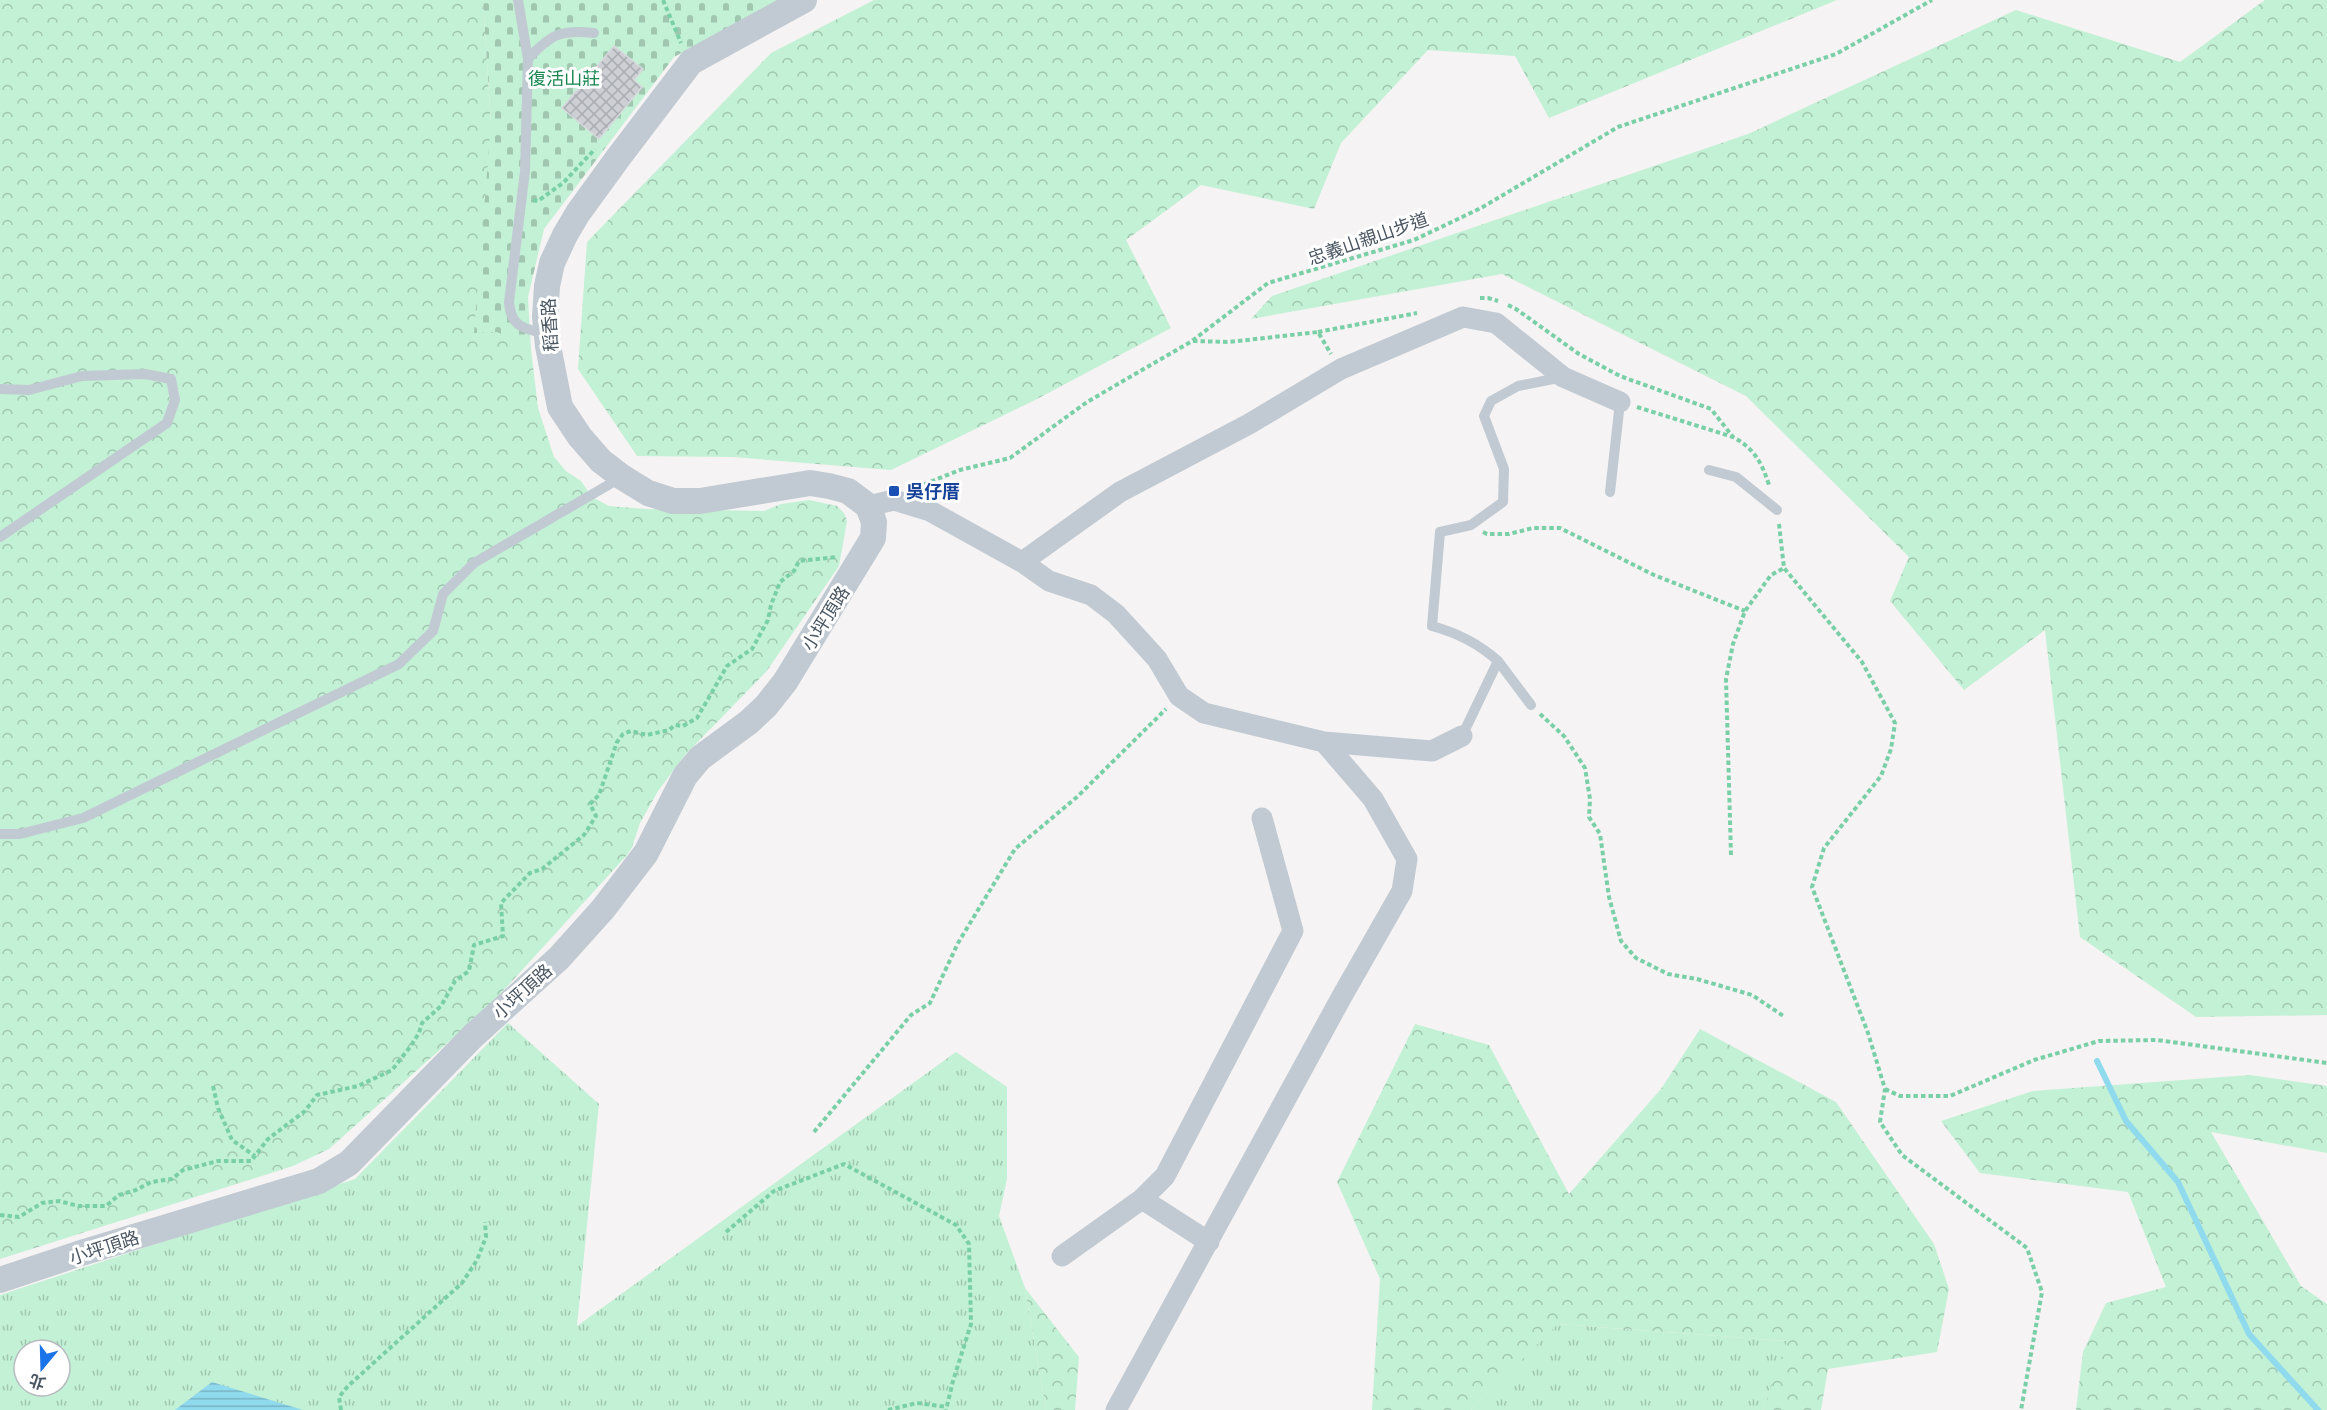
<svg xmlns="http://www.w3.org/2000/svg" width="2327" height="1410" viewBox="0 0 2327 1410" font-family="'Noto Sans','Noto Sans TC',sans-serif">
<style>
.grass{fill:url(#grass-tufts);fill-rule:evenodd}
.forest{fill:url(#forest-crowns)}
.cemetery{fill:url(#cemetery-stones)}
.water{fill:url(#water-rules)}
.lines{fill:none;stroke-linecap:round;stroke-linejoin:round}
.stream{stroke:#90daee;stroke-width:6}
.building{fill:url(#building-cross-hatch);stroke:#d7d9de;stroke-width:1.5}
.path{stroke:#7ad0a6;stroke-width:4;stroke-dasharray:4.5 3;stroke-linecap:butt}
.service{stroke:#c1cad2;stroke-width:10}
.minor{stroke:#c1cad2;stroke-width:21}
.tertiary{stroke:#c1cad2;stroke-width:26}
.transit-dot{fill:#1a4fb4;stroke:#fff;stroke-width:2}
.labels{text-anchor:middle;dominant-baseline:central;stroke-width:6;stroke-linejoin:round;paint-order:stroke}
.park-label{font-size:18px;fill:#17864f;stroke:#fff}
.street-label{font-size:18px;fill:#4a5661;stroke:#fff}
.transit-label{font-size:18px;font-weight:bold;fill:#164399;stroke:#fff;text-anchor:start}
</style>
<defs>
<pattern id="grass-tufts" width="24" height="20" patternUnits="userSpaceOnUse" patternTransform="scale(1.5)"><rect width="24" height="20" fill="#c3f1d5"/><path d="M3 7l-1-3M5 7V3M7 7l1-3M15 17l-1-3M17 17v-4M19 17l1-3" fill="none" stroke="#a0c6b0"/></pattern>
<pattern id="forest-crowns" width="20" height="18" patternUnits="userSpaceOnUse" patternTransform="scale(1.5)"><rect width="20" height="18" fill="#c3f1d5"/><path d="M2 6a3 3 0 1 1 6 0M12 15a3 3 0 1 1 6 0" fill="none" stroke="#a0c6b0"/></pattern>
<pattern id="cemetery-stones" width="16" height="16" patternUnits="userSpaceOnUse" patternTransform="scale(1.5)"><rect width="16" height="16" fill="#c3f1d5"/><path d="M2 7V4a2 2 0 0 1 4 0v3zM10 15v-3a2 2 0 0 1 4 0v3z" fill="#a0c6b0"/></pattern>
<pattern id="water-rules" width="6" height="5" patternUnits="userSpaceOnUse" patternTransform="scale(1.5)"><rect width="6" height="5" fill="#90daee"/><path d="M0 2.5h6" fill="none" stroke="#78b4c4"/></pattern>
<pattern id="building-cross-hatch" width="8" height="8" patternUnits="userSpaceOnUse" patternTransform="scale(1.5)"><rect width="8" height="8" fill="#cdcfd5"/><path d="M0 0l8 8M0 8l8-8" fill="none" stroke="#a8abb0"/></pattern>
</defs>
<rect width="100%" height="100%" fill="#f5f3f3"/>
<path class="grass" d="M508,1023L599,1104L577,1326L956,1052L1007,1087V1179L999,1216L1025,1288L1046,1410H0V1295L355,1179ZM24,1350H60V1386H24Z
M1557,1324L1788,1341L1763,1410H1471Z"/>
<path class="forest" d="M0,0H483L491,124L497,331L531,349L538,408L554,457L566,471L581,481L592,497L609,506L646,509L764,511L781,504L809,500L837,506L844,513L847,521L839,566L766,672L685,755L658,791L640,823L632,847L627,855L491,1004L329,1149L293,1166L0,1259Z
M874,0H1837L1549,118L1515,56L1428,50L1341,143L1314,209L1201,185L1126,240L1171,328L1033,401L891,470L733,457L637,456L578,369L587,242L771,53Z
M2265,0H2327V1015L2196,1017L2080,937L2045,630L1964,690L1890,601L1909,557L1746,396L1502,274L1251,319L1272,296L1748,134L2016,10L2180,62Z
M1415,1024L1489,1045L1569,1194L1661,1089L1700,1029L1836,1102L1934,1244L1949,1289L1937,1352L1828,1369L1821,1410H1763L1787,1341L1558,1324L1471,1410H1372L1380,1279L1337,1182Z
M2250,1075L2327,1086V1153L2211,1132L2301,1286L2327,1304V1410H2076L2083,1352L2106,1303L2166,1287L2128,1192L1980,1173L1941,1121L2033,1091Z
M1025,1288L1079,1357L1075,1410H1046Z"/>
<path class="cemetery" d="M483,0H781L674,57L544,229L528,297L531,349L497,332L474,333L491,124Z"/>
<path class="water" d="M212,1382L303,1410H175Z"/>
<g class="lines">
<path class="stream" d="M2097,1061L2126,1121L2178,1182L2249,1334L2318,1410"/>
</g>
<path class="building" d="M614,46L643,69L634,80L642,87L599,139L562,108Z"/>
<g class="lines">
<path class="path" d="M663,0L681,43
M533,200L538,201L563,183L595,149
M1480,298H1488L1498,301
M1508,305L1516,309L1579,354L1620,376L1711,409L1733,437
M1318,332L1417,313
M1193,341L1229,342L1318,332L1331,354
M1637,407L1733,437C1754,448 1762,463 1769,485
M917,487L960,470L1010,458L1087,402L1192,341L1268,283L1414,240L1481,208L1618,127L1836,54L1932,0
M1779,524L1784,568L1862,662L1895,723L1891,749L1881,776L1824,848L1812,887L1868,1033L1885,1089L1880,1122L1902,1155L2027,1248L2042,1292L2021,1410
M1483,532L1487,534H1509L1533,528H1560L1654,575L1745,611
M1540,714L1564,736L1585,768L1590,799L1589,817L1600,834L1609,897L1621,941L1636,958L1668,974L1697,979L1752,995L1785,1017
M1731,855L1726,679L1733,644L1745,611L1771,575L1784,568
M213,1086L218,1108L232,1140L255,1156
M1885,1089L1900,1096H1950L2034,1060L2099,1041L2157,1040L2327,1063
M814,1132L911,1015L930,1003L958,943L1015,849L1077,797L1166,709
M0,1215L19,1217L42,1203L59,1201L78,1206H106L119,1195L136,1190L151,1182L172,1179L183,1170L218,1161H251L268,1139L305,1111L317,1095L358,1086L392,1070L410,1047L419,1033L422,1023L441,1006L455,981L469,971L474,945L503,936L501,903L530,873L542,869L584,835L596,816L590,804L599,795L617,742L623,734L631,731L647,735L669,730L675,725L683,726L697,718L727,666L752,649L768,620L771,605L780,582L794,571L799,561L837,557
M726,1232L774,1191L844,1164L956,1225L969,1244L971,1324L953,1381L946,1410
M341,1410L339,1397L348,1386L462,1283L477,1260L486,1237L485,1222
M888,1410L917,1403L947,1407"/>
<path class="service" d="M518,0L528,59L525,171L509,302C511,328 524,328 546,334
M528,59C550,35 560,29 594,33
M0,389L29,390L82,376L145,374L171,379L175,400L167,423L0,537
M1709,470L1736,477L1777,510
M1610,492L1620,402
M1498,661C1478,643 1458,633 1432,626L1440,532L1471,525L1503,502L1504,469L1484,416L1491,401L1518,386L1563,377
M1462,736L1498,661L1531,705
M0,834H20L83,818L399,664L433,631L443,594L474,563L622,477"/>
<path class="minor" d="M868,506L894,500L930,511L1022,562L1120,492L1249,424L1341,369L1463,317L1496,323L1563,377L1620,402
M1022,562L1049,581L1091,595L1116,614L1157,659L1179,696L1204,713L1324,742L1373,799L1407,859L1402,891L1341,998L1116,1410
M1324,742L1432,751L1462,736
M1209,1242L1142,1199L1165,1176L1293,931L1262,818
M1062,1256L1142,1199"/>
<path class="tertiary" d="M0,1280L78,1254L319,1181L349,1163L473,1036L559,958L603,909L646,853L685,776L700,758L749,722L766,706L785,682L873,538L874,522L868,506L848,491L829,486L810,483L700,501H673L648,493L622,477L601,461L580,437L560,407L548,346L545,317L547,286L552,263L565,235L578,213L618,158L691,62L804,0"/>
</g>
<rect class="transit-dot" x="888" y="485" width="12" height="12" rx="3"/>
<g class="labels">
<g class="park-label">
<text x="564" y="78">復活山莊</text>
</g>
<g class="street-label">
<text transform="translate(1368 238) rotate(-19)">忠義山親山步道</text>
<text transform="translate(549 325) rotate(-93)">稻香路</text>
<text transform="translate(825 618) rotate(-58)">小坪頂路</text>
<text transform="translate(522 991) rotate(-42)">小坪頂路</text>
<text transform="translate(104 1247) rotate(-18)">小坪頂路</text>
</g>
<g class="transit-label">
<text x="906" y="491">吳仔厝</text>
</g>
</g>
<g transform="translate(42 1368) rotate(199)"><circle r="28" fill="#ffffff" stroke="#b7bbc0" stroke-width="1.5"/>
<path d="M0-4.5L10 22L0 15L-10 22Z" fill="#1a73e8"/>
<text y="-9" font-size="16" font-weight="bold" text-anchor="middle" fill="#4a5661">北</text>
</g>
</svg>
